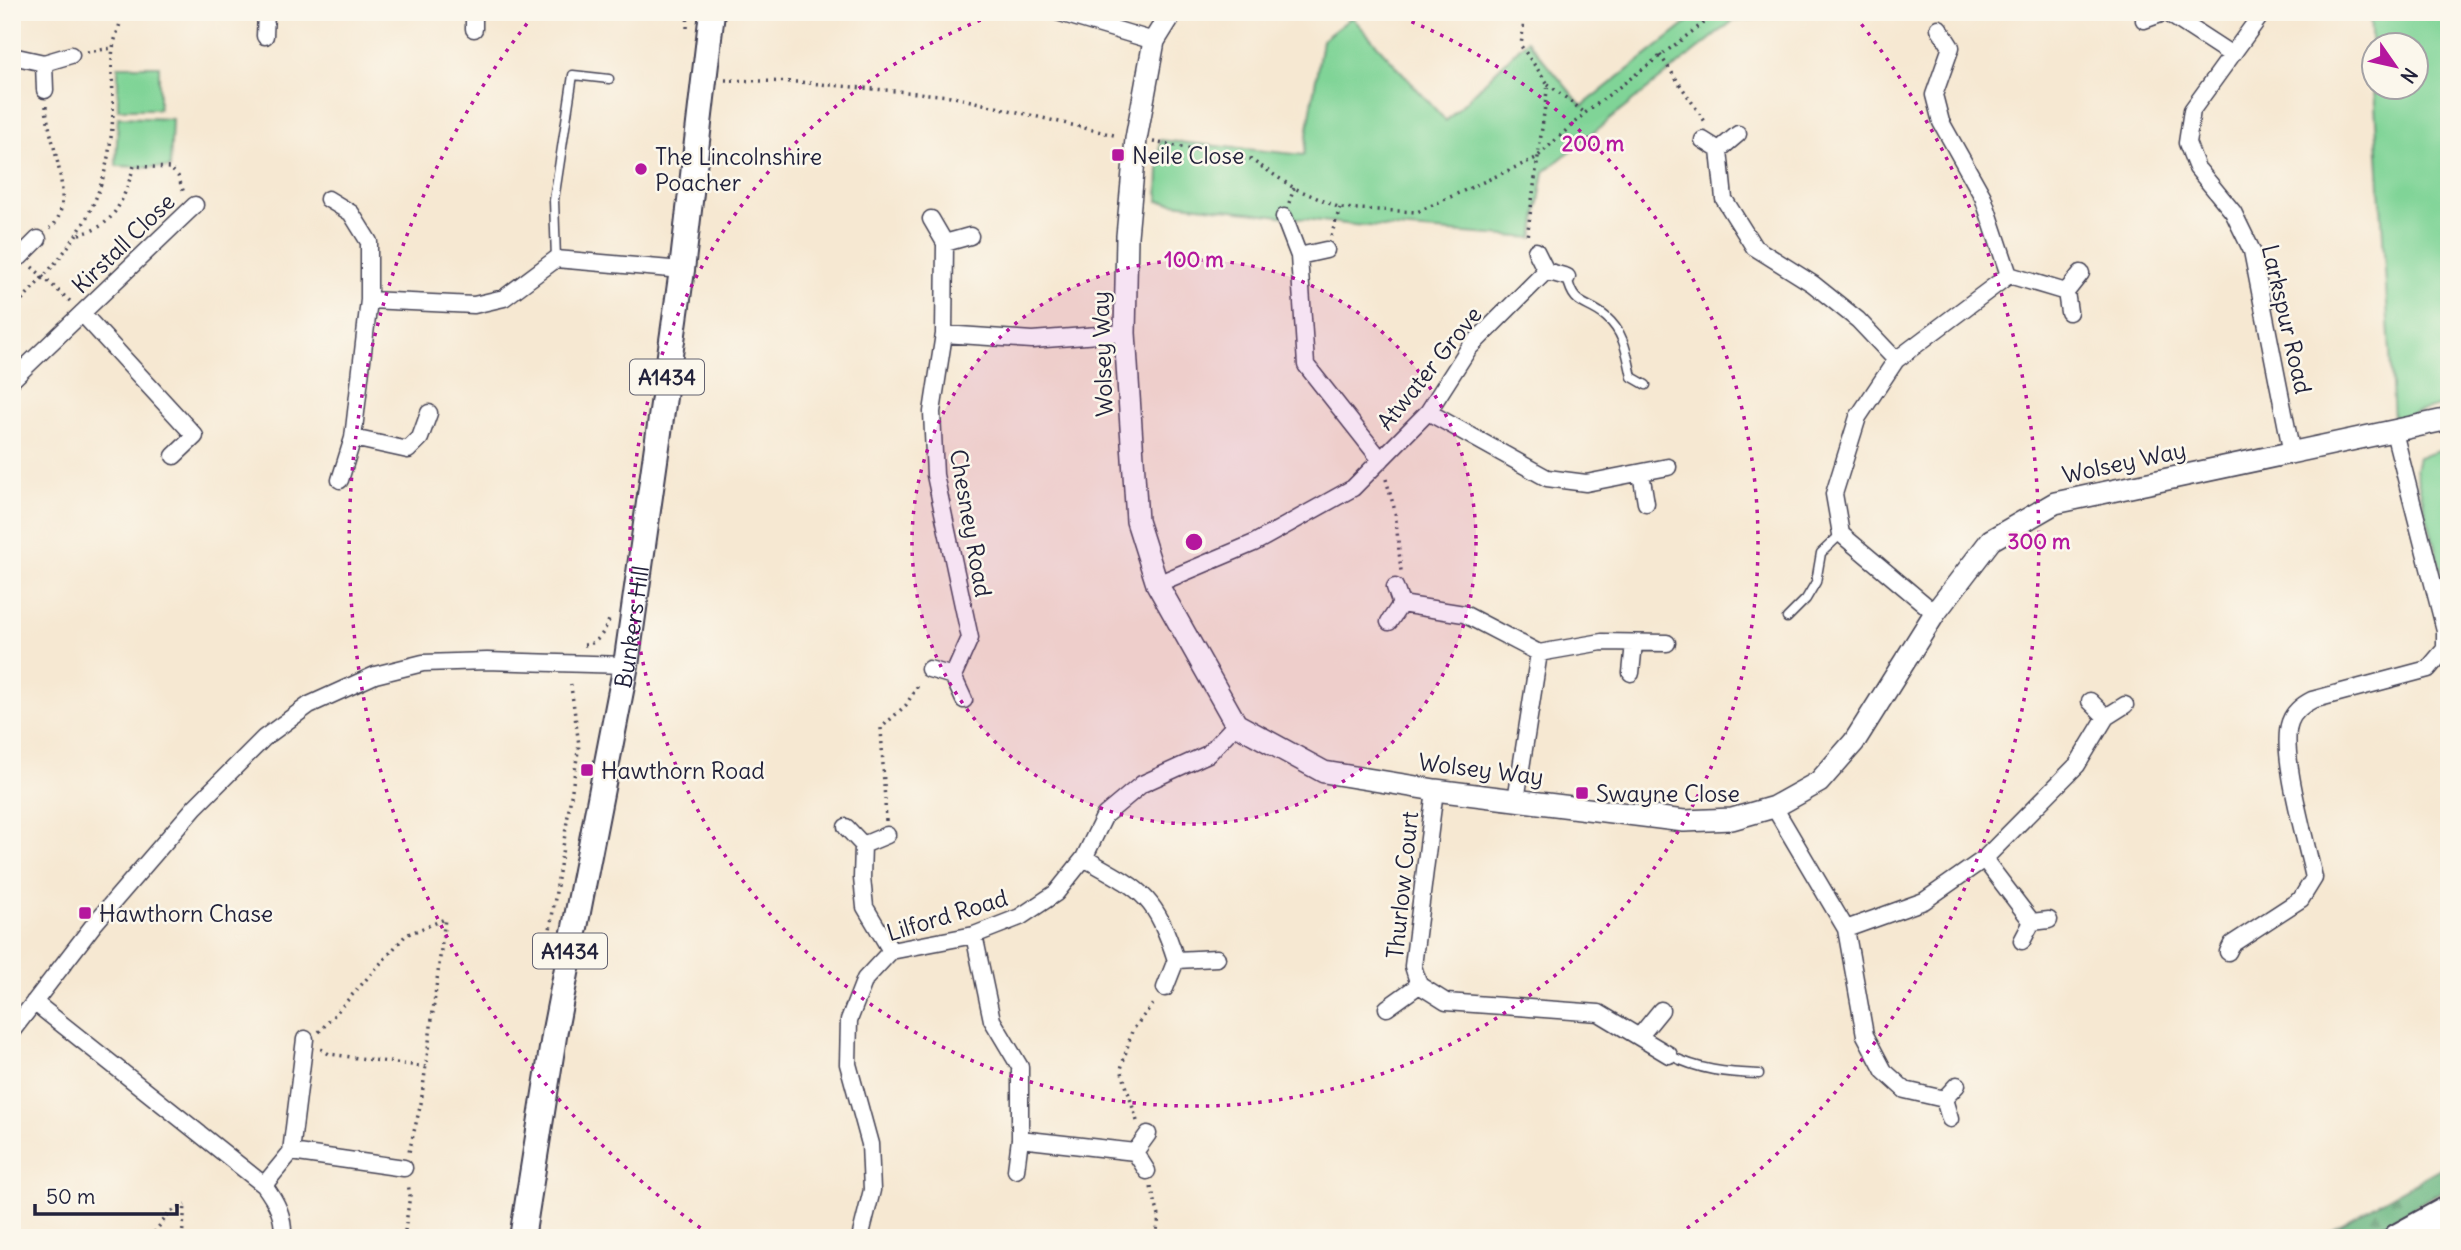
<svg xmlns="http://www.w3.org/2000/svg" width="2461" height="1250" viewBox="0 0 2461 1250" font-family="Delius,sans-serif">
<style>
.green{fill:#80d497;stroke:#517b69;stroke-width:2}
.forest{fill:url(#forest-firs);stroke:#456c5e;stroke-width:2}
.lines{fill:none;stroke-linecap:round;stroke-linejoin:round}
.lane-casing{stroke:#424052;stroke-width:11}
.street-casing{stroke:#424052;stroke-width:19}
.secondary-casing{stroke:#424052;stroke-width:24}
.primary-casing{stroke:#424052;stroke-width:28}
.highway-casing{stroke:#424052;stroke-width:32}
.path{stroke:#424052;stroke-width:3.5;stroke-dasharray:2 5;stroke-linecap:butt}
.lane{stroke:#fff;stroke-width:8}
.street{stroke:#fff;stroke-width:16}
.secondary{stroke:#fff;stroke-width:21}
.primary{stroke:#fff;stroke-width:24}
.highway{stroke:#fff;stroke-width:28}
.ring{fill:none;stroke:#b5179e;stroke-width:3.5;stroke-dasharray:3.5 7}
.poi-dot{fill:#b5179e;stroke:#fbf7ec;stroke-width:2.5}
.labels{text-anchor:middle;dominant-baseline:central;stroke-width:5;stroke-linejoin:round;paint-order:stroke}
.shield{fill:#fbf7ec;stroke:#636270;stroke-width:2}
.shield-label{font-size:21px;font-weight:bold;fill:#22223b}
.poi-label{font-size:23px;fill:#22223b;stroke:#fbf7ec;text-anchor:start}
.street-label{font-size:23px;fill:#22223b;stroke:#fbf7ec}
.centre{fill:#b5179e;stroke:#fbf7ec;stroke-width:3.5}
.ring-label{font-size:21px;text-anchor:middle;font-weight:bold;fill:#b5179e;stroke:#fbf7ec;stroke-width:5;stroke-linejoin:round;paint-order:stroke}
</style>
<defs>
<pattern id="forest-firs" width="22" height="20" patternUnits="userSpaceOnUse" patternTransform="scale(1.75)"><rect width="22" height="20" fill="#68b680"/><path d="M5 1l3.5 6h-7zM16 11l3.5 6h-7z" fill="#55946a"/></pattern>
</defs>
<rect width="100%" height="100%" fill="#fbf7ec"/>
<filter id="ink" filterUnits="userSpaceOnUse"><feTurbulence type="fractalNoise" baseFrequency=".0143" numOctaves="2"/><feDisplacementMap in="SourceGraphic" scale="14" xChannelSelector="R" yChannelSelector="G"/><feConvolveMatrix kernelMatrix="1 2 1 2 8 2 1 2 1" color-interpolation-filters="sRGB"/></filter>
<filter id="wash" filterUnits="userSpaceOnUse"><feTurbulence type="fractalNoise" baseFrequency=".00686" numOctaves="4" result="noise"/><feDisplacementMap in="SourceGraphic" scale="28" xChannelSelector="R" yChannelSelector="G"/><feGaussianBlur stdDeviation="1.57" result="paint"/><feColorMatrix in="noise" values="0 0 0 0 0 0 0 0 0 0 0 0 0 0 0 0 0 1.4 0 .05"/><feComposite in="paint" operator="in"/></filter>
<g filter="url(#wash)">
<rect width="100%" height="100%" fill="#f6e8d2"/>
<path class="green" d="M1701,12H1819L1733,21L1544,172L1533,238L1354,225L1158,201L1160,140L1304,155L1322,40L1352,17L1446,121L1527,40L1582,106Z
M2370,12H2449V403L2394,419L2374,88H2416V46H2374L2373,78Z
M118,66H159V109H118Z
M118,117L172,119L170,168L116,166Z
M2449,448V603L2415,469L2418,457Z"/>
<path class="forest" d="M2449,1163V1187L2359,1238H2318Z"/>
</g>
<g filter="url(#ink)">
<g class="lines">
<g class="lane-casing">
<path id="lane" d="M556,259L554,200L573,75L609,79
M1567,277C1574,309 1586,300 1606,317C1625,333 1627,355 1632,377L1646,385
M1787,618L1806,599L1816,582L1821,553L1841,534
M1669,1055C1699,1070 1726,1073 1759,1074"/>
</g>
<g class="street-casing">
<path id="street" d="M1057,12L1154,41
M2166,12L2232,55
M2263,12L2192,110L2187,143L2197,168L2233,212L2252,251L2292,454
M2144,20L2166,12
M474,29V12
M265,36L266,12
M12,56L44,63L71,55
M44,63L45,90
M1703,140L1719,150L1724,199L1754,247L1813,284L1858,320L1896,360
M1719,150L1738,134
M328,199L351,213L369,242V300L353,438L340,480
M1284,217L1299,256L1306,365L1381,460
M931,219L945,243L944,334
M945,243L970,236
M12,248L20,257L38,239
M1299,256L1326,250
M1546,271L1567,277
M2009,275L2066,292L2069,312
M2066,292L2081,273
M369,300L474,305L504,298L556,259L682,270
M82,313L195,436L174,456
M12,380L195,205
M1428,412L1547,478L1586,483L1668,467
M353,438L408,450L420,438L429,413
M1641,473L1646,503
M1157,584L1254,543L1353,488L1428,412L1469,348L1546,271L1536,251
M1395,587L1401,604
M1935,613L1841,534L1834,494L1858,417L1896,360L2009,275L1983,197L1941,122L1934,95L1951,47L1939,28
M1389,622L1401,604L1464,614L1539,653L1516,800
M1539,653L1602,642L1667,643
M929,669L953,676L970,638L935,475L932,412L944,334L1032,340L1125,333
M1631,673L1634,643
M953,676L964,700
M2090,701L2106,717
M1435,790L1413,966L1419,985L1446,1002L1599,1013L1669,1055
M1774,807L1846,929L1865,1035L1884,1071L1905,1090L1944,1099L1950,1119
M846,827L863,845
M887,835L863,845L862,878L865,907L891,951
M1084,858C1141,890 1155,894 1176,960L1217,958
M1984,859L2032,922L2049,920
M1846,929L1924,901L1984,859L2077,765L2106,717L2125,705
M974,935L992,1020L1020,1067V1139L1135,1152L1147,1171
M2022,941L2032,922
M2228,952L2232,944L2301,899L2314,878C2307,844 2279,752 2290,722C2294,711 2302,705 2312,700L2428,669L2445,649V630L2394,432
M1165,988L1176,960
M34,1002L264,1185C277,1203 284,1216 283,1238
M1387,1008L1419,985
M12,1031L95,923L195,807L264,738L309,705L375,675L423,663L487,661L626,665
M1639,1037L1661,1010
M1944,1099L1957,1085
M291,1152L404,1168
M1135,1152L1148,1134
M1016,1170L1020,1139
M264,1185L291,1152L305,1039
M860,1238L872,1190L870,1144L848,1064L849,1020L865,979L891,951L974,935L1020,917L1056,893L1084,858L1105,815L1142,784L1208,754L1236,724"/>
</g>
<g class="secondary-casing">
<path id="secondary" d="M1172,12L1154,41L1136,139L1127,236L1125,333L1137,521L1157,584L1236,724L1324,772L1435,790L1684,821L1732,819L1774,807L1819,782L1854,742L1935,613L1991,540L2055,503L2449,419"/>
</g>
<g class="primary-casing">
<g id="primary">
<path id="s1" d="M522,1238L555,1030L626,665L682,270L712,12"/>
</g>
</g>
<g class="highway-casing">
<path id="highway" d="M2398,1238L2449,1210"/>
</g>
<path class="path" d="M1525,12L1521,46L1548,84L1527,237
M687,28L688,12
M87,52L113,48
M1660,55L1706,123
M725,80L798,82L950,96L1118,136
M1548,84L1585,113
M46,106C47,138 79,205 50,228
M1153,142L1250,159L1294,188L1340,208L1417,212L1536,158L1585,113L1718,12
M1289,203L1294,188
M79,234C115,228 124,198 134,166L170,168L178,176L184,193
M1331,236L1340,208
M32,267L71,302
M12,310C74,246 109,205 113,112C114,92 110,69 113,48C115,36 121,25 122,12
M1386,479L1395,511L1401,571
M584,645C598,644 604,632 609,620
M886,821L881,728L906,705L920,682
M547,949L579,745L570,679
M319,1032L406,935L445,919L421,1103L409,1152
M321,1049L329,1054L426,1067
M1137,1121L1121,1069L1132,1031L1155,1001
M1151,1187L1159,1216L1156,1238
M150,1238L170,1212L185,1205
M182,1238L185,1205
M404,1238L410,1195L408,1184"/>
<use href="#lane" class="lane"/>
<use href="#street" class="street"/>
<use href="#secondary" class="secondary"/>
<use href="#primary" class="primary"/>
<use href="#highway" class="highway"/>
</g>
</g>
<circle cx="1194" cy="542" r="282" fill="#b5179e" fill-opacity=".12"/>
<g class="ring">
<circle cx="1194" cy="542" r="282"/>
<path d="M1392 14A564 564 0 1 1 996 14"/>
<path d="M709 1234A845 845 0 0 1 533 16M1855 16A845 845 0 0 1 1679 1234"/>
</g>
<g class="poi-dot">
<rect x="1111" y="148" width="14" height="14" rx="3.5"/>
<circle cx="641" cy="169" r="7"/>
<rect x="580" y="763" width="14" height="14" rx="3.5"/>
<rect x="1575" y="786" width="14" height="14" rx="3.5"/>
<rect x="78" y="906" width="14" height="14" rx="3.5"/>
</g>
<g class="labels">
<g class="shield">
<rect x="630" y="359.5" width="74" height="35" rx="5"/>
<rect x="533" y="933.5" width="74" height="35" rx="5"/>
</g>
<g class="shield-label">
<text x="667" y="377">A1434</text>
<text x="570" y="951">A1434</text>
</g>
<g class="poi-label">
<text x="1132" y="155">Neile Close</text>
<text x="655" y="156">The Lincolnshire<tspan x="655" dy="26">Poacher</tspan></text>
<text x="601" y="770">Hawthorn Road</text>
<text x="1596" y="793">Swayne Close</text>
<text x="99" y="913">Hawthorn Chase</text>
</g>
<g class="street-label">
<text transform="translate(123 243) rotate(-44)">Kirstall Close</text>
<text transform="translate(2287 319) rotate(77)">Larkspur Road</text>
<text transform="translate(1102 354) rotate(-92)">Wolsey Way</text>
<text transform="translate(1429 368) rotate(-51)">Atwater Grove</text>
<text transform="translate(2124 462) rotate(-12)">Wolsey Way</text>
<text transform="translate(971 523) rotate(80)">Chesney Road</text>
<text stroke="none"><textPath href="#s1" startOffset="621">Bunkers Hill</textPath></text>
<text transform="translate(1481 769) rotate(7)">Wolsey Way</text>
<text transform="translate(1402 885) rotate(-84)">Thurlow Court</text>
<text transform="translate(947 915) rotate(-17)">Lilford Road</text>
</g>
</g>
<circle cx="1194" cy="542" r="10" class="centre"/>
<g class="ring-label">
<text x="1593" y="151">200 m</text>
<text x="1194" y="267">100 m</text>
<text x="2039" y="549">300 m</text>
</g>
<rect width="2461" height="1250" fill="none" stroke="#fbf7ec" stroke-width="42"/>
<g transform="translate(2395 66) rotate(124)"><circle r="33" fill="#fbf7ec" stroke="#a4a2a5" stroke-width="2"/>
<path d="M0-5L12 26L0 18L-12 26Z" fill="#b5179e"/>
<text y="-10" font-size="19" font-weight="bold" text-anchor="middle" fill="#22223b">N</text>
</g>
<path d="M35 1204v10h142v-10" fill="none" stroke="#22223b" stroke-width="3.5"/>
<text x="46" y="1204" font-size="21" fill="#22223b" stroke="#fbf7ec" stroke-width="5" paint-order="stroke">50 m</text>
</svg>
